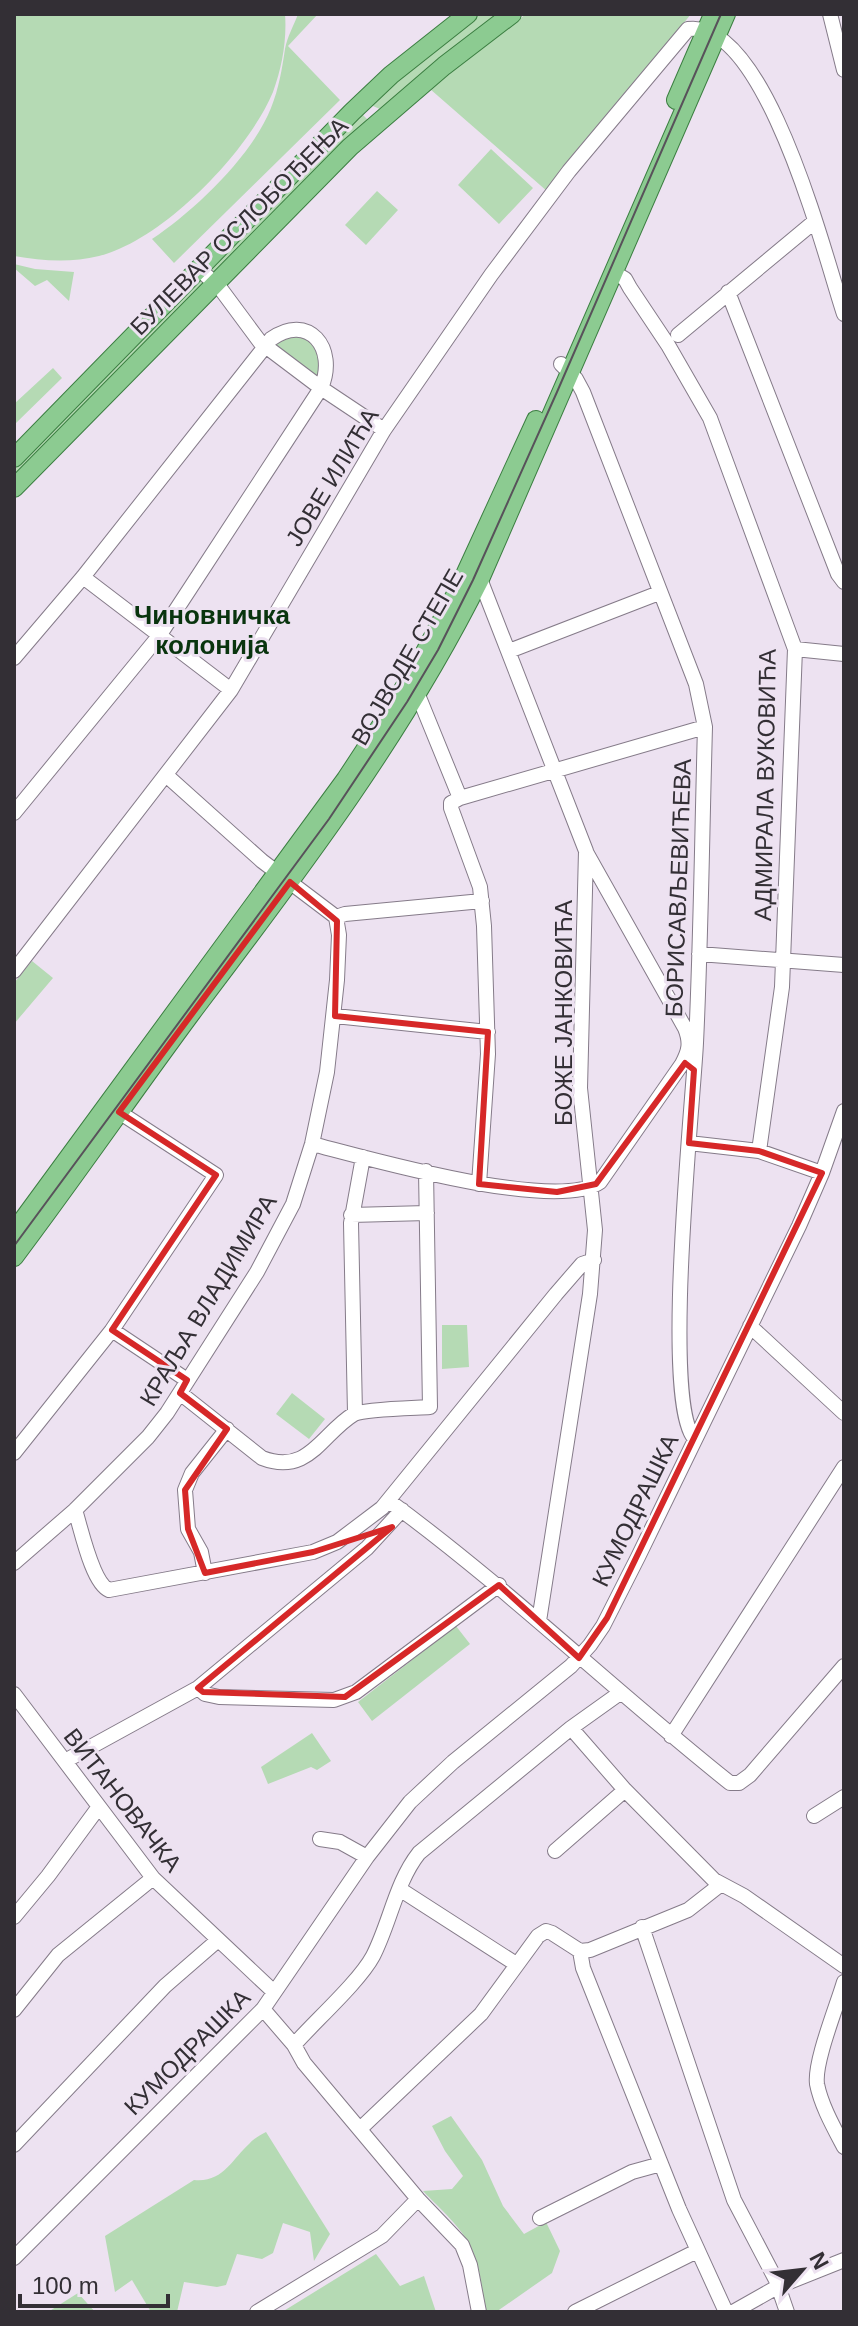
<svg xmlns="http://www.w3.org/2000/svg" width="858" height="2326" viewBox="0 0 858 2326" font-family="Arial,sans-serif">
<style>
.green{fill:#b5dab4}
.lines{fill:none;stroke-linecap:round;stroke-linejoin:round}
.minor-casing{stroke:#857b89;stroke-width:16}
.major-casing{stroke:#3b7e41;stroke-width:20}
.minor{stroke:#fff;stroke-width:14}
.major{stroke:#8ccb91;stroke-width:18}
.tram{stroke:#58525a;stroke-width:2}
.marked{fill:none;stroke:#d62828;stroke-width:6;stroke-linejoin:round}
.labels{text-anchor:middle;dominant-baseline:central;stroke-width:6;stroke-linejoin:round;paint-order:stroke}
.street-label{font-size:24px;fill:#332f35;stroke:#ede2f1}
.neighbourhood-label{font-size:26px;font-weight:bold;fill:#09340e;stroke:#ede2f1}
</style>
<rect width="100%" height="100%" fill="#ede2f1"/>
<path class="green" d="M14,14H285C287,40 282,68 273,92C248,152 163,240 99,256C71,263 42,261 14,256Z
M298,14H318L288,46L340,100L174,263L152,239C194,211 252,156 271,108C279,88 282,69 285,49C287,37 294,25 298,14Z
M474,14H503L382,110L373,106V101Z
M526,14H691L548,192L430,89Z
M362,114L369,121L215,274L209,268Z
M491,149L533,188L499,224L458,185Z
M377,191L398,210L366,245L345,225Z
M14,264L35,269L74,272L69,301L47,280L35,286L14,268Z
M200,278L205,282L14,483V467Z
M299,334L320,348L318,381L272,345L275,341Z
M53,368L62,378L14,425V404Z
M32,961L53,978L14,1024V983Z
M442,1325H467L469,1367L442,1369Z
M292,1393L325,1419L309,1439L276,1414Z
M456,1626L470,1644L372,1721L358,1702Z
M312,1733L331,1761L317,1770L311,1767L268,1784L261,1767Z
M451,2116L482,2160L503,2206L524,2234L546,2222L560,2251L552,2273L496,2312H485C482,2291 481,2269 472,2250C462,2227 440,2209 423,2191L452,2189L463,2176L445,2151L432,2126Z
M266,2132L330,2234L314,2261L310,2232L283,2223L273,2253L262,2259L237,2254L226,2285L217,2287L184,2282L177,2312H151L132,2280L115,2292L105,2236L194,2180C223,2183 232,2159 250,2143C254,2138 261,2135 266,2132Z
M376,2254L400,2286L424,2276L436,2312H282Z
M78,2293L95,2312H48Z"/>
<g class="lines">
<g class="minor-casing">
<path id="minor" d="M830,14L844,70
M199,269L220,288L260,342L321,388L384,430
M613,272L625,279L630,288L668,345L710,418L795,649L782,987L759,1151
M728,292L838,574L844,582
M678,335L814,222
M561,364L576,379L583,392L696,684L705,727C702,832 701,938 696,1043C693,1104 661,1406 695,1439
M474,575L480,579L586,851L580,1088L595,1230L590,1294L539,1621
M83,577L231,690
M795,649L844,654
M509,651L659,593
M14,658L83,577L271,339C308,312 338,348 321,388L159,636L14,813
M418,695L460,798
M336,917L345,914L482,901
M699,954L844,965
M14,971L231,690L384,430L491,275L569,171L688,29C766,18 825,257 844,314
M335,1016L488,1032
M689,1143L759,1151L822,1173
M312,1144C367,1158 556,1213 600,1182L682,1064C689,1051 691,1043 685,1028L586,852
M426,1171L430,1407
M479,1184L488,1054L484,926L480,887L451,808V803L460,798L705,727
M351,1215L427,1213
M750,1326L844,1413
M112,1330L187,1380
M180,1393L262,1458C309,1476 322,1433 354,1414C364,1409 415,1408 430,1407
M355,1413L351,1223L363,1157
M14,1453L112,1330L216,1175L119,1112
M389,1501C508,1588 614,1691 730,1783H739L750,1775L844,1666
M75,1510C81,1528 92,1583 109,1590L313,1552L337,1542L382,1508L556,1294L582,1264L594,1260
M14,1563L75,1510L148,1437L167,1413L257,1272L293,1204L312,1144L327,1072L337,980L339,935L336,917L262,861L166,775
M205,1573L201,1552L188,1529L185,1490L192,1473L227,1429
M198,1688L205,1694L219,1697L334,1700L356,1692L499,1585
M14,1694L153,1878L274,1992
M571,1728L625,1790L714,1880L744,1896L844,1966
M671,1736L844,1467
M65,1761L198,1688L367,1548L402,1510
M814,1816L844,1797
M320,1839L340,1842L367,1857
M555,1851L625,1790
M401,1890L516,1964
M14,1917L48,1876L98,1808
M642,1927L734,2200L776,2280L787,2312
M580,1951L590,1950L688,1910L720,1885
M844,1982C837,2006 814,2062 817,2084C821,2105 834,2128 844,2147
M263,2009L294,2045L304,2063L418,2199L462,2245L470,2265L479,2312
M14,2010L58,1955L153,1878
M294,2045C315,2021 359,1982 373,1956C390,1923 396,1882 419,1853L571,1728L620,1693
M360,2129L481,2014L538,1936L546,1931L552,1933L580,1951L583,1968L679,2209L726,2312
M14,2145L165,1986L218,1940
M540,2218L632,2172L661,2164
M14,2258L263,2009L367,1857L410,1802L453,1762L571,1666L590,1645L603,1626L638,1557L799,1226L822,1173L844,1111
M257,2312L382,2236L418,2199
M575,2312L697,2251
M733,2312L779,2286L844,2260"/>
</g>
<g class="major-casing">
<path id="major" d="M676,100L712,17
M14,458L352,112L391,75L468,14
M14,488L350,147L444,66L512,14
M14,1232L346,779L388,715L424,654L458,590L536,420
M14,1257C75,1176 132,1093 192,1012C297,873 402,736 480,579L726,14"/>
</g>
<use href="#minor" class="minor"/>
<use href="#major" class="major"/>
<path class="tram" d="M14,1246L329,819L407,702L438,650L473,580L557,392L721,14"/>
</g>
<path class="marked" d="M290,882L337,921L335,1016L488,1032L479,1184L557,1192L596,1184L685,1063L694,1070L689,1143L759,1151L822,1173L607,1618L579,1658L499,1585L345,1697L203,1692L198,1688L392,1527L313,1552L205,1573L188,1529L185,1490L227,1429L180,1393L187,1380L112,1330L216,1175L119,1112Z"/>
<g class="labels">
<g class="street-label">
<text transform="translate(239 226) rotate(-45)">БУЛЕВАР ОСЛОБОЂЕЊА</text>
<text transform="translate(332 477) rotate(-59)">ЈОВЕ ИЛИЋА</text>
<text transform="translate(407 657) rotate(-60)">ВОЈВОДЕ СТЕПЕ</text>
<text transform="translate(765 785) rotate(-89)">АДМИРАЛА ВУКОВИЋА</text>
<text transform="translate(678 888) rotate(-88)">БОРИСАВЉЕВИЋЕВА</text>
<text transform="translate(563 1013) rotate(-90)">БОЖЕ ЈАНКОВИЋА</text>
<text transform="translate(208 1300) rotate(-59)">КРАЉА ВЛАДИМИРА</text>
<text transform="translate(635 1510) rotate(-64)">КУМОДРАШКА</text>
<text transform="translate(123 1800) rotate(52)">ВИТАНОВАЧКА</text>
<text transform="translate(187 2052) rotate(-45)">КУМОДРАШКА</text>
</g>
<g class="neighbourhood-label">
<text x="212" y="615">Чиновничка<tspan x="212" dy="30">колонија</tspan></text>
</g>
</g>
<rect width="858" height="2326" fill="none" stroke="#332f35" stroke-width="32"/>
<g transform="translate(802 2270) rotate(62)" stroke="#ede2f1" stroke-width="6" paint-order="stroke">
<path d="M0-6L14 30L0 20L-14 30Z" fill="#332f35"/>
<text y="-12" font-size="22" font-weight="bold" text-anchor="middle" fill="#332f35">N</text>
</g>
<path d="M20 2294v12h148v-12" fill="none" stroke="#332f35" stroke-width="4"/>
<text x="32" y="2294" font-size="24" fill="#332f35" stroke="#ede2f1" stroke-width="6" paint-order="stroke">100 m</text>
</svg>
